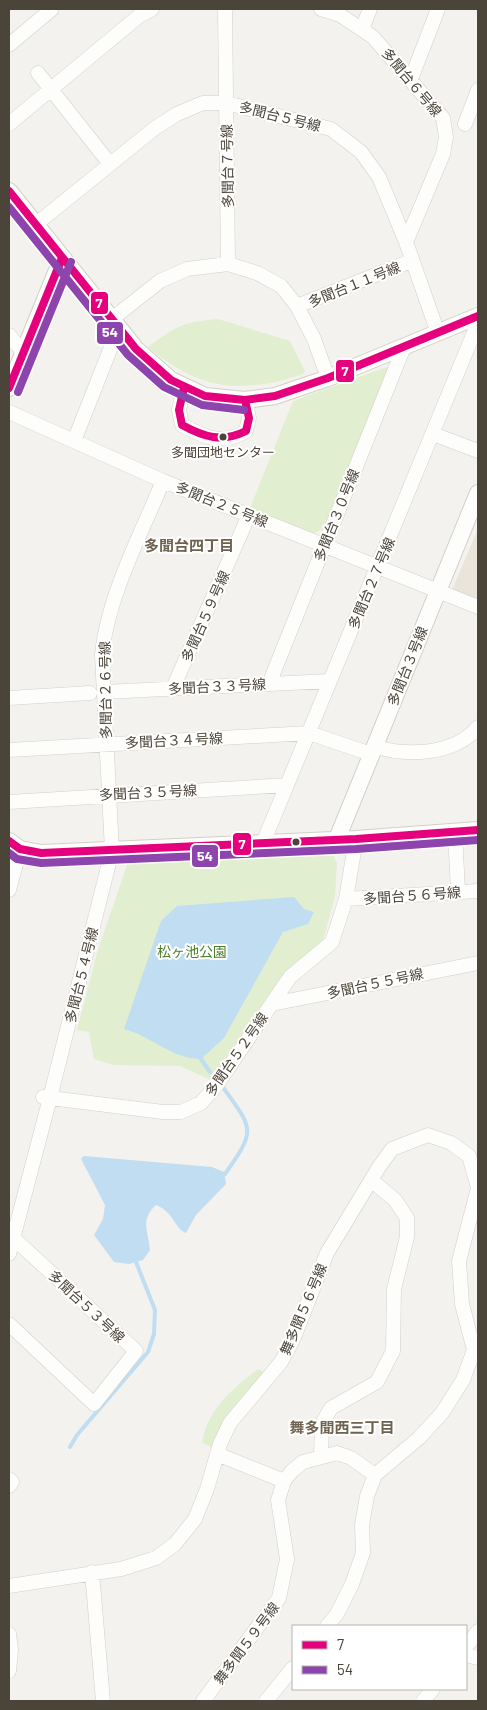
<svg xmlns="http://www.w3.org/2000/svg" width="487" height="1710" viewBox="0 0 487 1710" font-family="Barlow,'Noto Sans JP',sans-serif">
<style>
.education{fill:#eae5da}
.green{fill:#e1eecf}
.water{fill:#c0ddf1}
.lines{fill:none;stroke-linecap:round;stroke-linejoin:round}
.stream{stroke:#c0ddf1;stroke-width:4}
.minor-casing{stroke:#d2d0cb;stroke-width:15}
.tertiary-casing{stroke:#d2d0cb;stroke-width:18}
.minor{stroke:#fdfdfc;stroke-width:14}
.tertiary{stroke:#fdfdfc;stroke-width:16}
.bus-1-casing{stroke:#fff;stroke-width:11}
.bus-2-casing{stroke:#fff;stroke-width:11}
.bus-1{stroke:#e5007d;stroke-width:8}
.bus-2{stroke:#8e44ad;stroke-width:8}
.bus-dot{fill:#4b4439;stroke:#fff;stroke-width:2}
.labels{text-anchor:middle;dominant-baseline:central;stroke-width:4;stroke-linejoin:round;paint-order:stroke}
.bus-label{font-size:13px;fill:#4b4439;stroke:#fff}
.street-label{font-size:14px;fill:#4b4439;stroke:#fff}
.park-label{font-size:14px;fill:#4a7f2a;stroke:#fff}
.neighbourhood-label{font-size:15px;font-weight:bold;fill:#6e6250;stroke:#fff}
.line-badge{stroke:#fff;stroke-width:2}
.badge-label{font-size:14px;text-anchor:middle;font-weight:bold;fill:#fff}
</style>
<rect width="100%" height="100%" fill="#f4f2ee"/>
<path class="education" d="M478,529V601L452,590Z"/>
<path class="green" d="M218,319L290,341L305,371L303,374C240,395 199,390 148,347C176,326 183,322 218,319Z
M390,366L324,528L313,534L250,508L293,401Z
M331,851L337,863L335,896L323,941L280,978L211,1080L180,1066L113,1065L94,1059L89,1032L77,1030L97,953L128,862Z
M258,1369L265,1373L229,1412L212,1447L202,1443C208,1408 232,1390 258,1369Z"/>
<path class="water" d="M294,897L304,909L314,912L308,924L283,932L224,1038L201,1059C172,1059 151,1036 124,1029L161,921L177,906Z
M84,1156L212,1167L224,1172L226,1184L196,1215L186,1233C174,1228 174,1212 156,1205C140,1220 148,1230 150,1250L143,1260L129,1264L114,1262L94,1235L103,1219L105,1205L81,1159Z"/>
<g class="lines">
<path class="stream" d="M201,1059L210,1072
M222,1086C253,1129 257,1129 225,1174
M70,1447L77,1435L148,1352L154,1334L155,1310L136,1262"/>
<g class="minor-casing">
<path id="minor" d="M225,9L228,264
M321,9L340,15L373,37L443,118L446,137L443,154L406,242
M362,29L370,9
M9,45L52,9
M38,73L110,164
M411,79L438,9
M9,124L139,16L152,9
M465,124L478,90
M35,225L155,128L177,114L203,103H226L331,129L361,152L379,177L406,242L438,333
M297,306L411,261
M112,319L160,281L187,269L228,264L257,273L281,286L297,306L314,339L328,378
M9,335L23,352
M184,387L179,410L182,425C204,437 222,446 246,431L249,418L245,400
M9,412L163,481L478,607
M433,434L478,451
M74,441L119,327
M269,684L404,347
M173,688L249,515
M104,692L330,681
M9,698L90,693
M374,746C406,757 455,755 478,727
M9,750L309,733L371,754
M9,802L287,785
M455,832L458,892
M263,843L478,323
M9,890L20,849
M346,899L478,891
M272,1004L478,963
M43,1097L50,1098L112,851L102,655C107,598 141,534 163,481
M9,1234L136,1351L94,1404L9,1324
M9,1254L50,1098L163,1112H181L201,1103L216,1086L290,977L332,942L346,899L356,839
M217,1454L284,1481
M321,1456L322,1424L331,1408L377,1382L393,1351L394,1289L407,1237V1218L395,1200L371,1180
M9,1479L12,1482L9,1486
M92,1572L103,1701
M9,1586L121,1569L156,1558L175,1544L195,1519L207,1489L220,1444L230,1423L281,1362L293,1340L327,1253L379,1167L392,1149L428,1135L451,1143L469,1156L478,1187
M327,1626L337,1614L352,1584L363,1553L362,1525L367,1496L375,1475L419,1438L442,1413L463,1380L474,1350L462,1304L459,1261L478,1188
M9,1634L11,1650L9,1671
M466,1647L478,1631
M466,1655L478,1658
M203,1701L279,1598L287,1559L278,1500L284,1481L292,1471L303,1462L337,1453L351,1458L375,1475
M266,1701L293,1668
M423,1701L433,1689"/>
</g>
<g class="tertiary-casing">
<path id="tertiary" d="M9,191L136,349L171,380L205,396L245,400L275,396L328,378L478,316
M9,388L62,258
M337,839L478,493
M9,841L20,849L41,853L356,839L478,830"/>
</g>
<use href="#minor" class="minor"/>
<use href="#tertiary" class="tertiary"/>
<g class="bus-1-casing">
<path id="bus-1" d="M9,191L136,349L171,380L205,396L245,400L275,396L328,378L478,316
M184,387L179,410L182,425C204,437 222,443 246,431L249,418L245,400
M9,388L62,258
M9,841L20,849L41,853L356,839L478,830"/>
</g>
<g class="bus-2-casing">
<path id="bus-2" d="M9,207L128,355L164,387L202,405L244,410
M18,392L71,262
M9,853L17,859L41,863L356,849L478,840"/>
</g>
<use href="#bus-1" class="bus-1"/>
<use href="#bus-2" class="bus-2"/>
</g>
<g class="bus-dot">
<circle cx="223" cy="437" r="4.5"/>
<circle cx="296" cy="842" r="4.5"/>
</g>
<g class="labels">
<g class="bus-label">
<text x="223" y="452">多聞団地センター</text>
</g>
<g class="street-label">
<text transform="translate(412 82) rotate(50)">多聞台６号線</text>
<text transform="translate(280 116) rotate(14)">多聞台５号線</text>
<text transform="translate(227 166) rotate(-91)">多聞台７号線</text>
<text transform="translate(354 284) rotate(-22)">多聞台１１号線</text>
<text transform="translate(222 504) rotate(22)">多聞台２５号線</text>
<text transform="translate(336 515) rotate(-68)">多聞台３０号線</text>
<text transform="translate(371 583) rotate(-67)">多聞台２７号線</text>
<text transform="translate(205 616) rotate(-66)">多聞台５９号線</text>
<text transform="translate(407 666) rotate(-68)">多聞台３号線</text>
<text transform="translate(217 686) rotate(-3)">多聞台３３号線</text>
<text transform="translate(105 690) rotate(-91)">多聞台２６号線</text>
<text transform="translate(174 740) rotate(-3)">多聞台３４号線</text>
<text transform="translate(148 792) rotate(-3)">多聞台３５号線</text>
<text transform="translate(412 895) rotate(-4)">多聞台５６号線</text>
<text transform="translate(81 975) rotate(-76)">多聞台５４号線</text>
<text transform="translate(375 983) rotate(-12)">多聞台５５号線</text>
<text transform="translate(236 1054) rotate(-55)">多聞台５２号線</text>
<text transform="translate(87 1306) rotate(43)">多聞台５３号線</text>
<text transform="translate(303 1309) rotate(-67)">舞多聞５６号線</text>
<text transform="translate(246 1643) rotate(-53)">舞多聞５９号線</text>
</g>
<g class="park-label">
<text x="192" y="951">松ヶ池公園</text>
</g>
<g class="neighbourhood-label">
<text x="189" y="545">多聞台四丁目</text>
<text x="342" y="1427">舞多聞西三丁目</text>
</g>
</g>
<g class="line-badge">
<rect x="90" y="291" width="19" height="24" rx="5" fill="#e5007d"/>
<rect x="96" y="321" width="28" height="24" rx="5" fill="#8e44ad"/>
<rect x="335" y="359" width="20" height="24" rx="5" fill="#e5007d"/>
<rect x="232" y="832" width="20" height="24" rx="5" fill="#e5007d"/>
<rect x="191" y="844" width="28" height="24" rx="5" fill="#8e44ad"/>
</g>
<g class="badge-label">
<text x="99" y="308">7</text>
<text x="110" y="337">54</text>
<text x="345" y="376">7</text>
<text x="242" y="849">7</text>
<text x="205" y="861">54</text>
</g>
<rect width="487" height="1710" fill="none" stroke="#4b4439" stroke-width="20"/>
<rect x="292" y="1625" width="175" height="65" fill="#ffffff" stroke="#b7b4b0"/>
<rect x="302" y="1641" width="25" height="8" fill="#e5007d" stroke="#b7b4b0"/>
<text x="337" y="1650" font-size="15" fill="#4b4439">7</text>
<rect x="302" y="1666" width="25" height="8" fill="#8e44ad" stroke="#b7b4b0"/>
<text x="337" y="1675" font-size="15" fill="#4b4439">54</text>
</svg>
